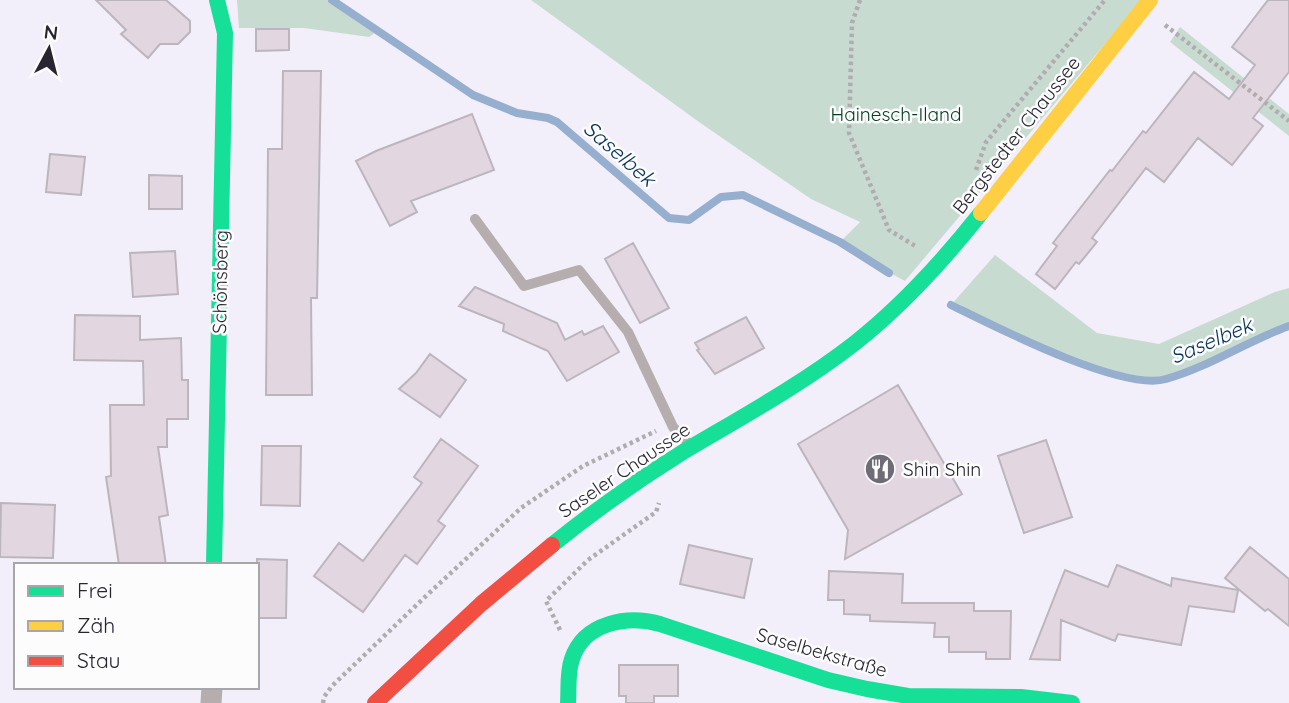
<svg xmlns="http://www.w3.org/2000/svg" width="1289" height="703" viewBox="0 0 1289 703" font-family="Quicksand,sans-serif">
<style>
.green{fill:#c8dbd1}
.lines{fill:none;stroke-linecap:round;stroke-linejoin:round}
.stream{stroke:#96afce;stroke-width:8}
.building{fill:#e2d7e1;stroke:#bcb5be;stroke-width:2}
.path{stroke:#b1acaf;stroke-width:4.5;stroke-dasharray:3.5 3.5;stroke-linecap:butt}
.lane{stroke:#b5adae;stroke-width:10}
.street{stroke:#b5adae;stroke-width:21}
.fast{stroke:#16e098;stroke-width:16}
.slow{stroke:#ffcf43;stroke-width:16}
.jam{stroke:#f24e42;stroke-width:16}
.labels{text-anchor:middle;dominant-baseline:central;stroke-width:5;stroke-linejoin:round;paint-order:stroke}
.park-label{font-size:19px;fill:#003e1e;stroke:#fcfcfc}
.street-label{font-size:19px;fill:#282430;stroke:#fcfcfc}
.poi-label{font-size:19px;fill:#282430;stroke:#fcfcfc;text-anchor:start}
.water-label{font-size:21px;font-style:italic;fill:#063258;stroke:#fcfcfc}
</style>
<rect width="100%" height="100%" fill="#f2effa"/>
<path class="green" d="M237,0H332L379,30L369,37L304,28H239Z
M531,0H1142L905,281L875,265L840,242L860,222L811,199L699,122Z
M1180,27L1289,114V136L1170,42Z
M995,255L1097,333L1159,344L1275,292L1289,288V326L1165,380L1158,381L1087,367L951,305Z"/>
<g class="lines">
<path class="stream" d="M332,0L473,95L517,113L548,118L557,122L669,218L689,220L721,197L743,195L840,242L889,273
M951,305C994,326 1122,392 1166,379C1209,367 1247,341 1289,326"/>
</g>
<path class="building" d="M96,0H166L190,21V32L178,44H160L148,58L121,34L126,30Z
M1268,0H1289V72L1253,118L1263,126L1232,165L1198,138L1164,182L1146,168L1092,238L1097,242L1079,264L1076,262L1055,289L1036,274L1057,246L1053,243L1110,170L1112,171L1143,131L1146,133L1194,72L1229,99L1255,65L1232,47Z
M256,29H289V50L256,51Z
M283,71H321L317,298H311L312,395H266L268,149H282Z
M472,114L494,170L411,201L417,212L390,226L356,161L376,151Z
M50,154L85,157L81,195L46,192Z
M149,175L182,176V209H149Z
M633,243L669,308L640,323L605,259Z
M175,251L178,294L133,297L130,253Z
M475,287L557,323L565,340L582,331L584,335L603,326L619,352L567,381L548,351L503,331L504,324L459,306Z
M75,315L140,316V340L181,338L182,380H188V419H167V447H158L168,515L159,517L166,565H119L106,477L111,476L110,405H144L143,361L74,360Z
M746,317L764,348L715,374L697,350L699,349L695,343Z
M430,354L466,380L440,417L399,389L416,373Z
M898,385L962,494L845,559L848,530L798,444Z
M441,439L478,466L438,521L445,526L417,564L405,555L363,612L314,576L339,543L363,561L422,483L414,477Z
M1046,440L1072,517L1024,533L998,456Z
M262,446H301L300,506L261,505Z
M1,503L55,505L53,558L0,557Z
M689,545L752,559L744,598L680,584Z
M1250,547L1289,579V626L1268,609L1265,611L1225,578Z
M257,559L287,560L286,618H257Z
M1117,565L1171,586L1172,578L1238,590L1234,612L1189,606L1181,645L1118,634L1115,641L1061,620L1060,660L1030,659L1065,570L1108,587Z
M829,571L903,574L902,603H974V611H1011L1010,659H986V652H949V637H934L935,623L870,621V615L844,614V600H828Z
M619,665H678V696H654V703H626V696H619Z"/>
<g class="lines">
<path class="path" d="M860,0L852,23L849,133L889,230L917,247
M1165,25L1289,121
M976,170L986,142L1105,0
M560,630L546,601L588,560L656,512L659,503
M323,703L324,697L332,686L427,595L521,508L583,466L656,431"/>
<path class="lane" d="M475,219L524,286L579,270L628,332L673,427L688,443"/>
<path class="street" d="M211,703L212,687"/>
<path class="fast" d="M552,545C594,511 638,480 683,452C742,417 801,385 855,343C903,305 943,261 981,213
M214,565L225,33L217,0
M568,703C569,689 567,673 572,659C584,622 628,615 660,624L828,680L867,689L908,696L1021,697L1072,703"/>
<path class="slow" d="M981,213L1150,0"/>
<path class="jam" d="M375,703L481,604L552,545"/>
</g>
<defs>
<g id="restaurant-disc" transform="scale(1.575)"><circle r="9.5" fill="#6f6b77" stroke="#fcfcfc"/><path d="M-5-6h1v4h1v-4h1v4h1v-4h1v5L-1.5 .5V6h-2V.5L-5-1ZM5-6V6H3V1.5H1.5Q1.5-4 5-6Z" fill="#fff"/></g>
</defs>
<g fill-rule="evenodd">
<use href="#restaurant-disc" x="880" y="469"/>
</g>
<g class="labels">
<g class="park-label">
<text x="896" y="114">Hainesch-Iland</text>
</g>
<g class="street-label">
<text transform="translate(1016 135) rotate(-52)">Bergstedter Chaussee</text>
<text transform="translate(220 282) rotate(-89)">Schönsberg</text>
<text transform="translate(624 470) rotate(-34)">Saseler Chaussee</text>
<text transform="translate(822 652) rotate(16)">Saselbekstraße</text>
</g>
<g class="poi-label">
<text x="903" y="469">Shin Shin</text>
</g>
<g class="water-label">
<text transform="translate(620 153) rotate(41)">Saselbek</text>
<text transform="translate(1211 340) rotate(-23)">Saselbek</text>
</g>
</g>
<rect x="14" y="563" width="245" height="126" fill="#fcfcfc" stroke="#a7a6aa" stroke-width="2"/>
<rect x="28" y="586" width="35" height="10" fill="#16e098" stroke="#a7a6aa" stroke-width="2"/>
<text x="77" y="598" font-size="21" fill="#282430">Frei</text>
<rect x="28" y="621" width="35" height="10" fill="#ffcf43" stroke="#a7a6aa" stroke-width="2"/>
<text x="77" y="633" font-size="21" fill="#282430">Zäh</text>
<rect x="28" y="656" width="35" height="10" fill="#f24e42" stroke="#a7a6aa" stroke-width="2"/>
<text x="77" y="668" font-size="21" fill="#282430">Stau</text>
<g transform="translate(49 49) rotate(7)" stroke="#fcfcfc" stroke-width="5" paint-order="stroke">
<path d="M0-5L12 26L0 18L-12 26Z" fill="#282430"/>
<text y="-10" font-size="19" font-weight="bold" text-anchor="middle" fill="#282430">N</text>
</g>
</svg>
